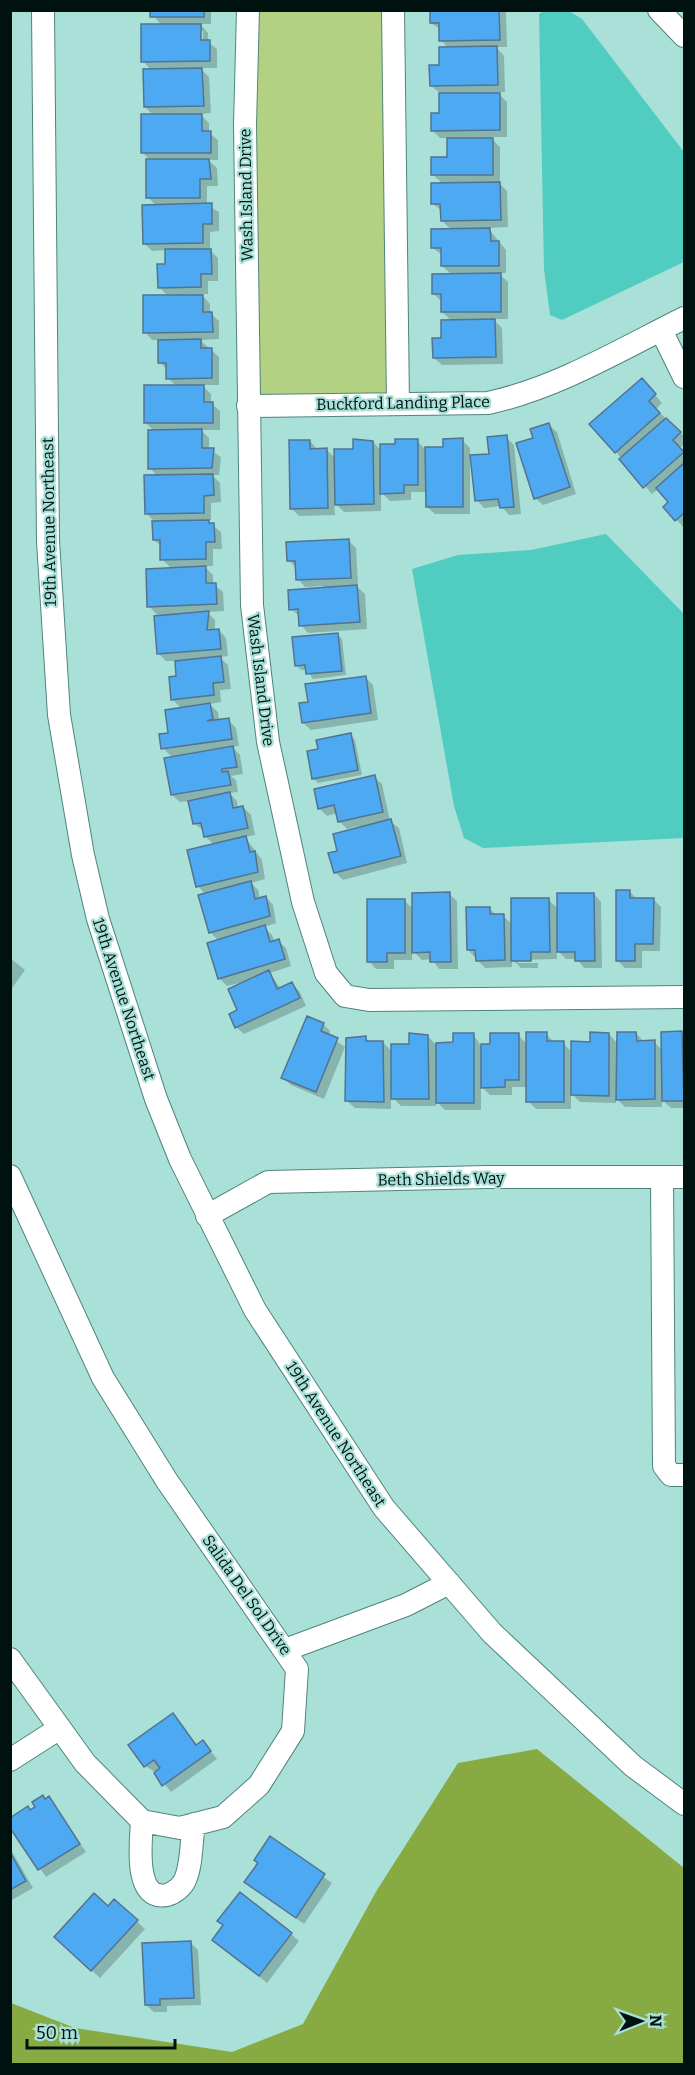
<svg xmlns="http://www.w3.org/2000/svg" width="695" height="2075" viewBox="0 0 695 2075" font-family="Bitter,serif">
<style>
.green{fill:#b3d183}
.forest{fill:#87aa42}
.water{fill:#51ccc0}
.shadow{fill:#0003;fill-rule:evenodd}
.building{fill:#4da9f2;stroke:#537390;stroke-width:1.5}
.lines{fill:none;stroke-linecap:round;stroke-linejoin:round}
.minor-casing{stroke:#4f847d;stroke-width:24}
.minor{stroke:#fff;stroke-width:22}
.labels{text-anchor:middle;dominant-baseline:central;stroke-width:4.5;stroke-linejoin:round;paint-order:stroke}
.street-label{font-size:16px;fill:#001210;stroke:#a9e1d9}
</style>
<rect width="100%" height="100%" fill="#a9e1d9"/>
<path class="green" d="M259,11H382L386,393L260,396L257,125Z"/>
<path class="forest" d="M537,1749L684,1868V2064H11V2003L75,2028L232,2052L303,2024L377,1890L458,1763Z"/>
<path class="water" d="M544,11H569L582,19L684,152V262L562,320L550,315L544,269L539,14Z
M606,534L684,614V838L483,848L464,838L454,806L412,569L458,555L531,550Z"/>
<path class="shadow" d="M145,10H211V24H200L208,33V42L217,49V68H200L209,77L211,113L200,114L209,123V133L218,140V160H208L217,168L218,186H207V205L219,212V231L210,232V250L218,258V281H208V294H201L210,304V313L219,321V339L200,340L219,357V385H202L211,394V403L220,411V430H201L209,438V449L221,457L219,475H212L220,483L221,502L211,503V520H206L221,532L222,549H213V566H204L213,575V584L223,592L224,611L207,612L215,620V630H219L226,638L228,656L219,657L228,665L231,689L220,690L221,702L209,704L218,712L219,721L228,720L236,728L239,746L232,747L240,755L243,774L231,776L236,780L238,792L229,793L237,801L238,808L243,807L251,815L255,835L245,837L262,860L265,879L251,883L258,890L260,899L266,897L273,905L276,923L264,927L272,935L275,942L278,941L286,948L291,966L270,973L281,989L292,984L300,992L306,1006L244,1034L236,1027L248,981L227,986L219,978V941L210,932L206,895L198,886L214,845L206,837L204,831L195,824L190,801L180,802L172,795L173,758L163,748L182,709L173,700L178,677L176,661H166L159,654V617L149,606L172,569L162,559V547L154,540V521L146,513L158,477L150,468L154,431L145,422L176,386L168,378V370L159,362V340H152L145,332L168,296L159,287L167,265L166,250L152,251L144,243L156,206L148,197L151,161L143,153L154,116L145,107L151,70L143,61L161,25L152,13ZM200,31H203V48H200Z
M431,10L506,11L507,47H496L504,56L505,92H497L507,102V137H490L500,147V184L507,191L508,227L488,228L506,250V273H498L508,282V319H493L502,328L503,364L442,365L434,358L452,321L442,312L441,301L434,294L452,275L442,266V255L433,248L452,230L442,221V211L432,203L443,184L432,174L448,159V138H440L432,130L440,114V93L431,86L449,49L441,40V30L431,23Z
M649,388L662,403L656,409L684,436V444L680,448L684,454V528L665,507L670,502L658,489L652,494L616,452Z
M549,425L557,432L576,494L543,505L535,498V439Z
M506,437L514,445L521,514L509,515L501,506L484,508L477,500L472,461H470V514H435L427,507V492H411V500L390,501L381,492V511L344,512L334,502L335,515L299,516L291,508L310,441L317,449L327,450L336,459L373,442L382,451L417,441L425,449L444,448L462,440L470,448V457L490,455Z
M349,541L356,548L358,585H355L365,594L367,629L308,633L301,625L300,616L290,609L323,589V586L305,587L298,579L297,569L289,560Z
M337,634L342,639L346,675L313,679L307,670H301L296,665Z
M365,677L373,685L378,720L311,730L303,723L309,704Z
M350,735L355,740L362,775L318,783L313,778L320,750Z
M374,777L382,784L390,821L399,828L407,863L343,880L335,872L339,852L359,826L347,829L339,821L337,813L327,816L319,808Z
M629,891L637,899H653L661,907L660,951H642V968H625L617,960Z
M449,894L457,901L458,969H439L432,959L422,960L412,950V960H394V969H376L369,961L404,900L413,909Z
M594,894L601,902L602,968H584L577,959H566L557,950V959L518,960V963H538V968H521L512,959V967L485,968L468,950L489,908L497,916H503L513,925L548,899L558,909Z
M10,958L25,970L10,991Z
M323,1024L330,1031L329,1036L345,1047L324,1099L291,1085L283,1078Z
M636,1033L643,1041L654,1042L663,1051L681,1033L684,1036V1108H671L662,1100V1107H625L616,1098V1103L580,1102L571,1093V1109H536L528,1101V1087H512V1095H490L481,1086V1110H445L436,1101V1106H401L391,1096V1109L355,1108L347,1101L366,1038L370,1042H383L392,1052L428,1036L435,1044H454L473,1034L481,1046L492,1045L518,1035L528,1045L546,1034L554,1042L563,1043L573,1053L609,1034L618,1044Z
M173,1715L197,1746L203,1742L217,1759L171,1792L155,1772L145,1766L131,1746Z
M49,1798L86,1852L46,1877L10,1825Z
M270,1838L332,1883L304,1924L246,1882Z
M10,1848L33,1888L10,1901Z
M115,1901L145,1929L100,1978L63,1944Z
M224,1926L291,1934L299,1941L267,1983L214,1940Z
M191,1943L198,1950L201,2005L167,2006V2012H154L146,2005Z"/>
<path class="building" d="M150,10H204V17H150Z
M430,10H499L500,40L439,41V23H430Z
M141,24H201V40H210V61L141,62Z
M497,46L498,85L430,86L429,65H439V47Z
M202,68L204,106L144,107L143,69Z
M439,93H500V130L431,131V113H439Z
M141,114H202V131H211V153H141Z
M447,138H493V175H431V157H447Z
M146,159H209L211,179H200V198H146Z
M500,182L501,220L441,221L440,204H431V183Z
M212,203V224H203V243L143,244L142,205Z
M490,228L491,241H499V266H441V248H431V229Z
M165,249H211L212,274H201V287L158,288L157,264H165Z
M501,273V312H441V294H432V274Z
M143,295H203V312H212L213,332L143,333Z
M495,319L496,357L433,358L432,338H441V320Z
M201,339V348H212V378L166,379V363H158V340Z
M642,378L656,394L649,401L660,413L615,453L589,424Z
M144,385H204V402H213V423H144Z
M666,418L681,432L673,440L684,452L643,488L619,459Z
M549,423L570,487L534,499L516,443L533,438L530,429Z
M202,429V448H214L212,468L148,469V430Z
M507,435L514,507L500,508L498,499L475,501L470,455L489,454L487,437Z
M463,438V507H426L425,447H443V439Z
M353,439L373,441L374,504L335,505L334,449H353Z
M395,439H418V485H404V493L380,494V444H395Z
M289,440H310V449L327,448L328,508L290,509Z
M684,463V513L675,521L663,507L668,502L656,488Z
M213,474L214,495L204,496V513L145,514L144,475Z
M209,520V523H214L215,542H206V559L160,560V540H153L152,521Z
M349,539L351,578L296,580L295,561H287L286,542Z
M206,566V583H216L217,604L147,607L146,569Z
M357,585L360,622L299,626L298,609L289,610L288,590Z
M209,611L207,630L219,629L221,649L157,654L154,616Z
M338,633L342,671L306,674L305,665L295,666L292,637Z
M221,656L224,682L213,683L214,695L171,700L169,677L176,676L175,661Z
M366,676L371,713L302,723L299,703L308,702L305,684Z
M210,703L213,719L207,721L229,718L232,739L161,749L159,734L168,733L165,710Z
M351,733L358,770L312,779L307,751L318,749L316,740Z
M233,746L237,767L222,769V772L228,771L231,785L171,795L164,758Z
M375,775L383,812L338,822L334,805L318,809L314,789Z
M230,792L233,808L243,806L248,828L204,837L201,823L193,824L188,801Z
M391,819L401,856L334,873L328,853L337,851L333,834Z
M246,836L250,852L255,851L258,872L196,887L187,850Z
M251,881L255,899L266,896L270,916L209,933L198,895Z
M616,890H630V898H654L653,944H635V961H616Z
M450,892L451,962H430V952L412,953V893Z
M557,893H594L595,961H575V952H557Z
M511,898H549L550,952H531V961H511Z
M367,899H405V953H387V962H367Z
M466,907H490V914H504L505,960L476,961L475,950H467Z
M265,925L270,942L279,939L285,959L218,979L207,943Z
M269,970L277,989L292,982L300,998L235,1028L229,1014L237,1010L228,989Z
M307,1016L324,1023L321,1031L338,1038L316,1092L281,1078Z
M682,1031L684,1101H662L661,1032Z
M526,1032H547V1041H564V1102H526Z
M590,1032L609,1033V1096L571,1095V1041L590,1042Z
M617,1032H636L637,1041L655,1040V1099L616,1100Z
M409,1033L428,1035L429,1099H391V1044H409Z
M453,1033H474V1103H436V1043L453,1042Z
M490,1033H519V1080H505V1087L481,1088V1044H490Z
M366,1036V1041H383L384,1102L345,1101L346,1038Z
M173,1713L196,1745L203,1740L211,1751L162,1786L154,1773L160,1768L154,1760L144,1767L128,1745Z
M43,1795L45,1799L49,1796L80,1844L38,1870L10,1828V1818L28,1806L30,1810L35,1807L32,1802Z
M270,1836L325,1874L296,1918L244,1882L258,1863L254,1860Z
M10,1852L26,1881L10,1890Z
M240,1892L292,1933L259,1976L212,1940L223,1925L217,1921Z
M94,1893L108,1906L114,1899L138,1920L91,1971L54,1937Z
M191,1941L194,1998L160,1999V2005H145L142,1943Z"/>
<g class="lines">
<g class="minor-casing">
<path id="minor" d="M43,10L48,541L59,715L83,855L98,919L156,1099L180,1159L255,1310L384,1508L492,1633L633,1766L684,1804
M248,10L245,125L252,605L268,742L303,902L326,973L345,996L369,1000L684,997
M393,10L398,404
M659,10L684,36
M661,330L684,377
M248,406L488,403C557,388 622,349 684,318
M10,1176L103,1378L167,1481L297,1669L293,1731L259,1785L223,1817L180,1828L142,1821L85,1763L10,1659
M662,1177L664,1466L671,1475H684
M207,1216L268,1182L487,1177H684
M285,1650L406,1605L449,1583
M10,1760L60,1728
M142,1821C141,1840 133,1902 167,1895C174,1893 182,1887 185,1880C192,1865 191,1841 194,1824"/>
</g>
<use href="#minor" class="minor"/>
</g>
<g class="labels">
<g class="street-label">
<text transform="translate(246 195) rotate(-91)">Wash Island Drive</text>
<text transform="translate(403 403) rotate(-1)">Buckford Landing Place</text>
<text transform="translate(49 522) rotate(-91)">19th Avenue Northeast</text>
<text transform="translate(261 680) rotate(83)">Wash Island Drive</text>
<text transform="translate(124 999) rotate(72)">19th Avenue Northeast</text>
<text transform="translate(441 1179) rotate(-1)">Beth Shields Way</text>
<text transform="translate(336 1434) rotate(57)">19th Avenue Northeast</text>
<text transform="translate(247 1595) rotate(55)">Salida Del Sol Drive</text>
</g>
</g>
<rect width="695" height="2075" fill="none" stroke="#001210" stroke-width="24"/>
<g transform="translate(641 2021) rotate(89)" stroke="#a9e1d9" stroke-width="4.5" paint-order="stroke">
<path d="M0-4.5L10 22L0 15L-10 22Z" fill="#001210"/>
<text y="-9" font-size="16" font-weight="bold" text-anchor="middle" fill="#001210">N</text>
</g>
<path d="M27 2039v9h148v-9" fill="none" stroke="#001210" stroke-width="3"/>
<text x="36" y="2039" font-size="18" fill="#001210" stroke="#a9e1d9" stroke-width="4.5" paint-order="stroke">50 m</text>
</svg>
